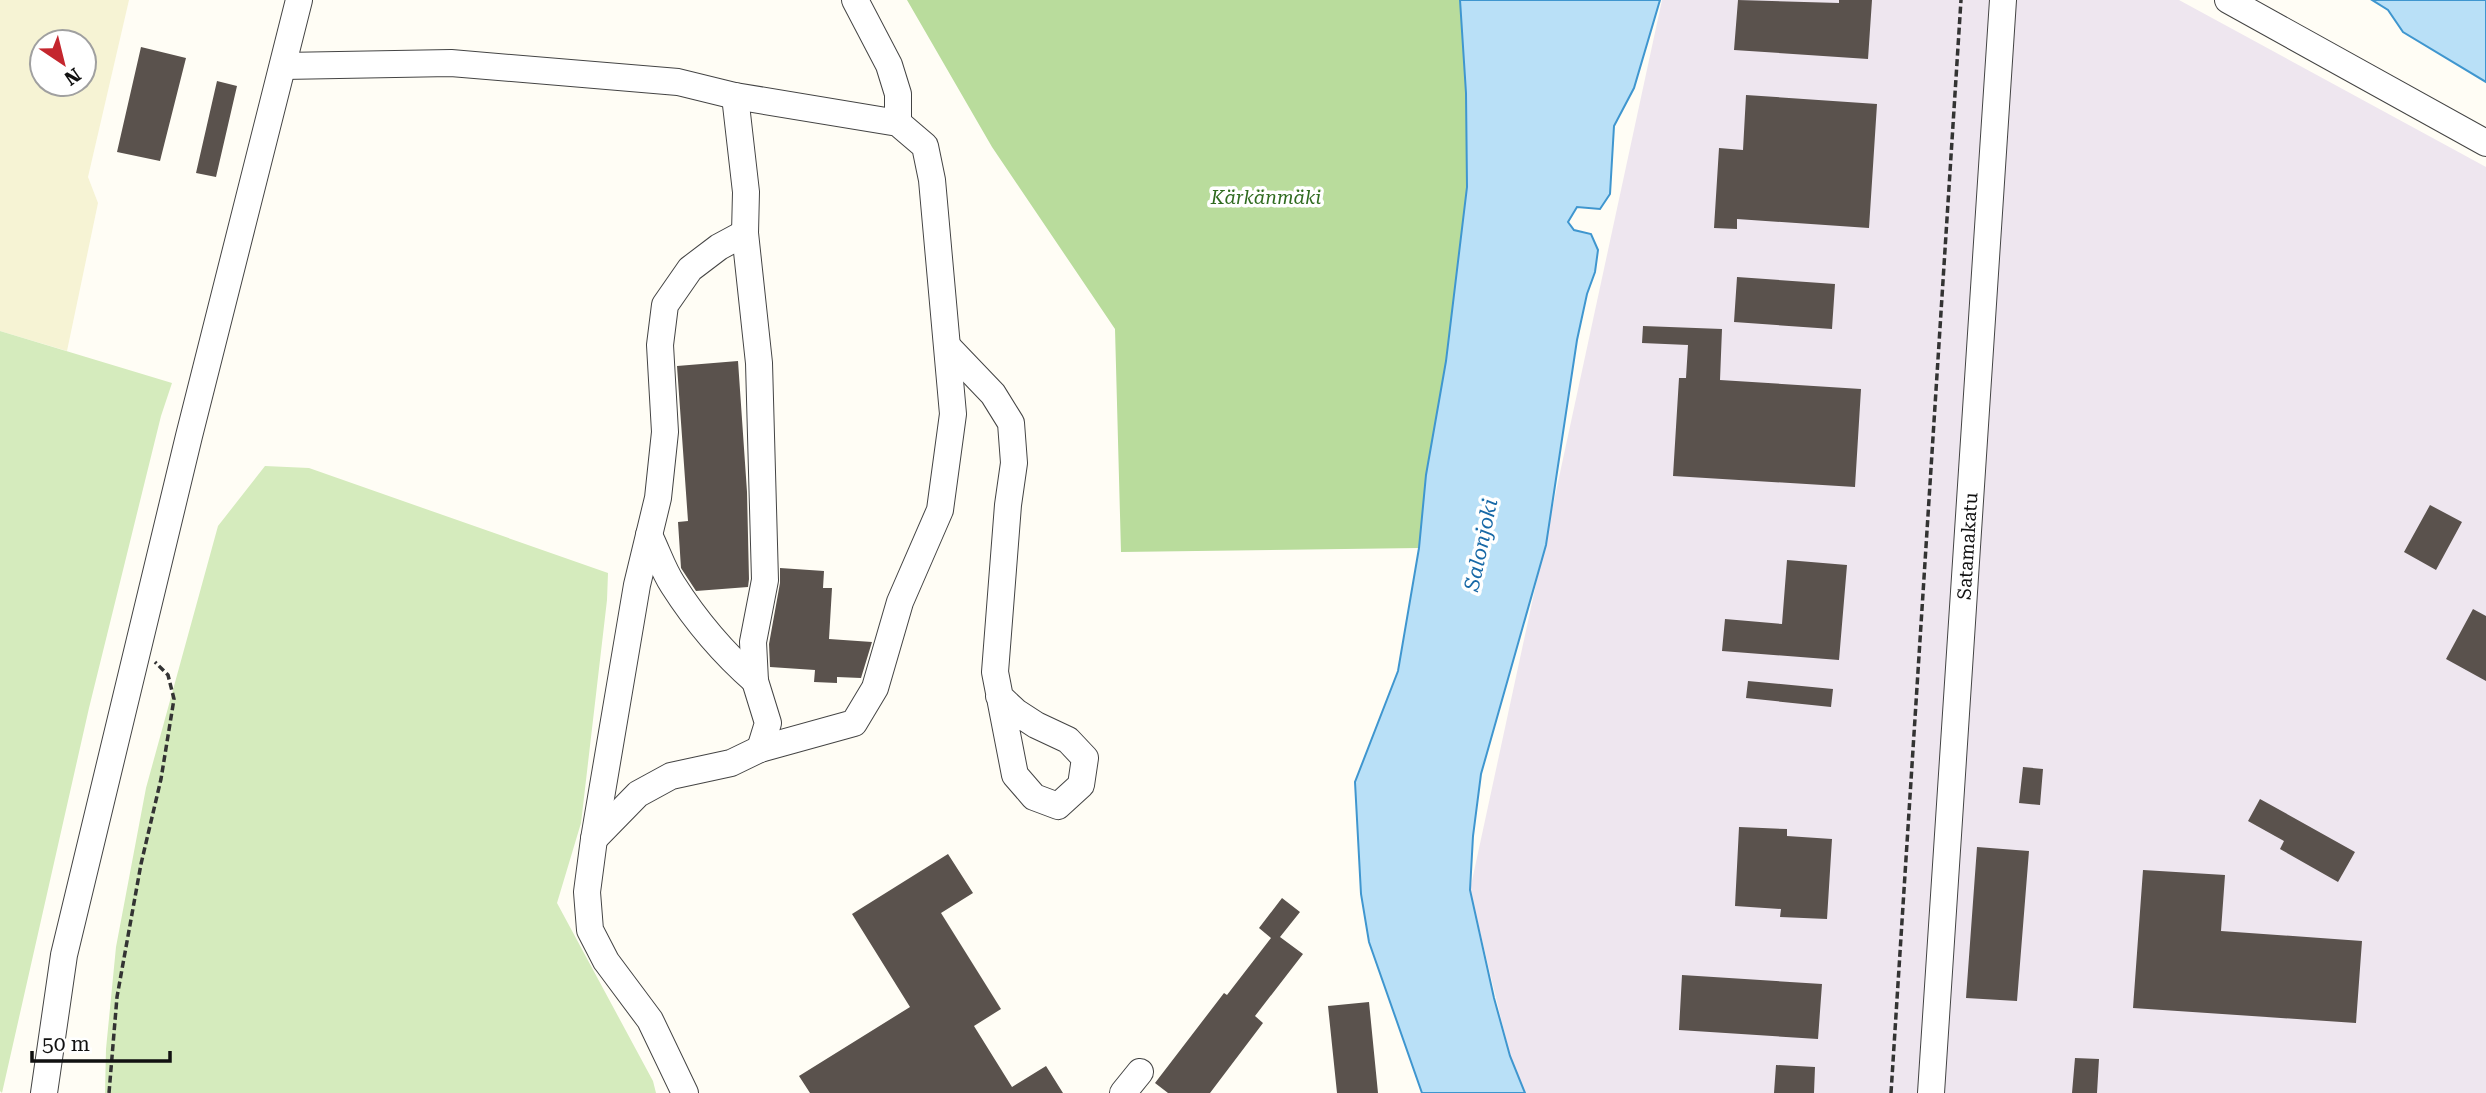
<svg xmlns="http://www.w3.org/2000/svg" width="2486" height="1093" viewBox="0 0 2486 1093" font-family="'Roboto Serif',serif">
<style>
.industrial{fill:#eee6ef}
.farmland{fill:#f6f3d4;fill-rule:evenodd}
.green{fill:#d5ebbd}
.forest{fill:#b9dc9c}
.water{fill:#b9e0f7;stroke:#3f96cf;stroke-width:2}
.building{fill:#5a524d}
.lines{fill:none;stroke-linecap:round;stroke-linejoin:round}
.minor-casing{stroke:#444;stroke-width:28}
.path{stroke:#333;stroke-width:3.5;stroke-dasharray:7 3.5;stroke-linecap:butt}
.minor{stroke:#fff;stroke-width:26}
.labels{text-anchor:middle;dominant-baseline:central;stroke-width:7;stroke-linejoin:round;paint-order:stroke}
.park-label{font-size:19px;font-style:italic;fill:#2f6b1f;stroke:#fff}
.street-label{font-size:19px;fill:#111;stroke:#fff}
.water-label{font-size:21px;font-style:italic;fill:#1768a6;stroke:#fff}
</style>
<rect width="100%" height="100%" fill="#fffdf5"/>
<path class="industrial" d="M1662,0H2179L2486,167V1093H1525L1510,1056L1470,890Z"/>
<path class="farmland" d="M0,0H129L88,177L98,203L67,351L0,331ZM42,42H84V84H42Z"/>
<path class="green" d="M0,331L172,383L161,416L89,708L2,1093L0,1091Z
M265,466L309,468L608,573L607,600L581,823L557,903L653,1081L656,1093H105L106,1049L116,947L146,788L218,526Z"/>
<path class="forest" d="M907,0H1460L1466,93L1467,187L1446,361L1426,475L1419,548L1121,552L1115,329L992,147Z"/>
<path class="water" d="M1460,0H1660L1634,88L1614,126L1610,194L1600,209L1577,207L1568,222L1574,230L1591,234L1598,250L1595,272L1587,294L1577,340L1546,545L1481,774L1473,836L1470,890L1494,998L1510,1056L1525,1093H1422L1369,942L1361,894L1355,782L1398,671L1419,548L1426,475L1446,361L1467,187L1466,93Z
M2372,0H2486V82L2403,32L2388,10Z"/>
<path class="building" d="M1738,0L1839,3V0H1872L1868,59L1734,50Z
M141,47L186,58L160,161L117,152Z
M217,81L237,86L216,177L196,173Z
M1746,95L1877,104L1869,228L1737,219V229L1714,228L1719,148L1743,150Z
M1737,277L1835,284L1832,329L1734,322Z
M1643,326L1722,329L1720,380L1861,389L1855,487L1673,476L1679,378H1686L1688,345L1642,343Z
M738,361L747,492L749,579L748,587L696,591L681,568L678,522L688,521L677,366Z
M2430,505L2462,522L2436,570L2404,552Z
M1787,560L1847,565L1839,660L1722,651L1725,619L1782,624Z
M780,568L824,571L823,588H832L829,639L872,642L861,678L837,677V683L814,682L815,670L770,667L769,644L780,583Z
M2473,609L2486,616V681L2446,659Z
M1748,681L1833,689L1831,707L1746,698Z
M2023,767L2043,769L2040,805L2019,803Z
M2260,799L2355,852L2338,882L2280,849L2284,841L2248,821Z
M1739,827L1787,829V836L1832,839L1827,919L1780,917L1781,909L1735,906Z
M1977,847L2029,851L2017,1001L1966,998Z
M948,854L973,893L941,913L1001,1009L974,1026L1012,1087L1046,1066L1063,1093H810L799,1076L910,1007L852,914Z
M2143,870L2225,875L2221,931L2362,941L2356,1023L2133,1008Z
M1282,898L1300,912L1280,937L1303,954L1255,1016L1263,1023L1210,1093H1168L1155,1083L1224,993L1227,995L1271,938L1259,928Z
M1682,975L1822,984L1818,1039L1679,1030Z
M1369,1002L1378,1093H1337L1328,1006Z
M2075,1058L2099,1059L2097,1093H2072Z
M1776,1065L1815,1067L1814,1093H1774Z"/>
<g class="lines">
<g class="minor-casing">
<g id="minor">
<path d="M855,0L889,65L898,94V123"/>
<path d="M2228,0L2486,143"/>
<path d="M283,66L451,63L678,82L735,96L898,123L925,146L932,180L953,414L940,510L900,602L875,688L854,723L760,749L731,763L671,776L638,794L594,839"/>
<path d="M735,96L746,192L745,233L759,363L765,580L753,642L755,681L768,723L760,749"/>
<path d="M948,347L993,394L1011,423L1014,463L1008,505L995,672L1015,775L1034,797L1058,806L1081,785L1085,758L1068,740L1036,725L1016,712L999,696"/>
<path d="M649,535C657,551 663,570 673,585C696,621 723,653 755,681"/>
<path d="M44,1093L64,955L189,436L299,0"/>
<path d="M685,1093L650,1020L606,961L590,930L587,892L594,839L637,585L658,498L665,432L660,345L665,305L690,269L719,247L745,233"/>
<path d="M1123,1093L1140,1072"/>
<path id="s1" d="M1931,1093L2003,0"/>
</g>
</g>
<path class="path" d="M109,1093L117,997L141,864L161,779L174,699L168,675L155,662
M1891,1093L1961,0"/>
<use href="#minor" class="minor"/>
</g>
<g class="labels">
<g class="park-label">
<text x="1266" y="197">Kärkänmäki</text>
</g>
<g class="street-label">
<text stroke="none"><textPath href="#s1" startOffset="548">Satamakatu</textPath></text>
</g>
<g class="water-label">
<text transform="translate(1481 545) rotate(-78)">Salonjoki</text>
</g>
</g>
<g transform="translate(63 63) rotate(145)"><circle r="33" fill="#ffffff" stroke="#a0a0a0" stroke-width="2"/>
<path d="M0-5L12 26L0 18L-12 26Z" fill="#c4262e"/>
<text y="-10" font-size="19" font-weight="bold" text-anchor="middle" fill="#111111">N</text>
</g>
<path d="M32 1051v10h138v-10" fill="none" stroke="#111111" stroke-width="3.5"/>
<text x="42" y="1051" font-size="21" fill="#111111" stroke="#ffffff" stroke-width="5" paint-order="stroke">50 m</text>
</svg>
